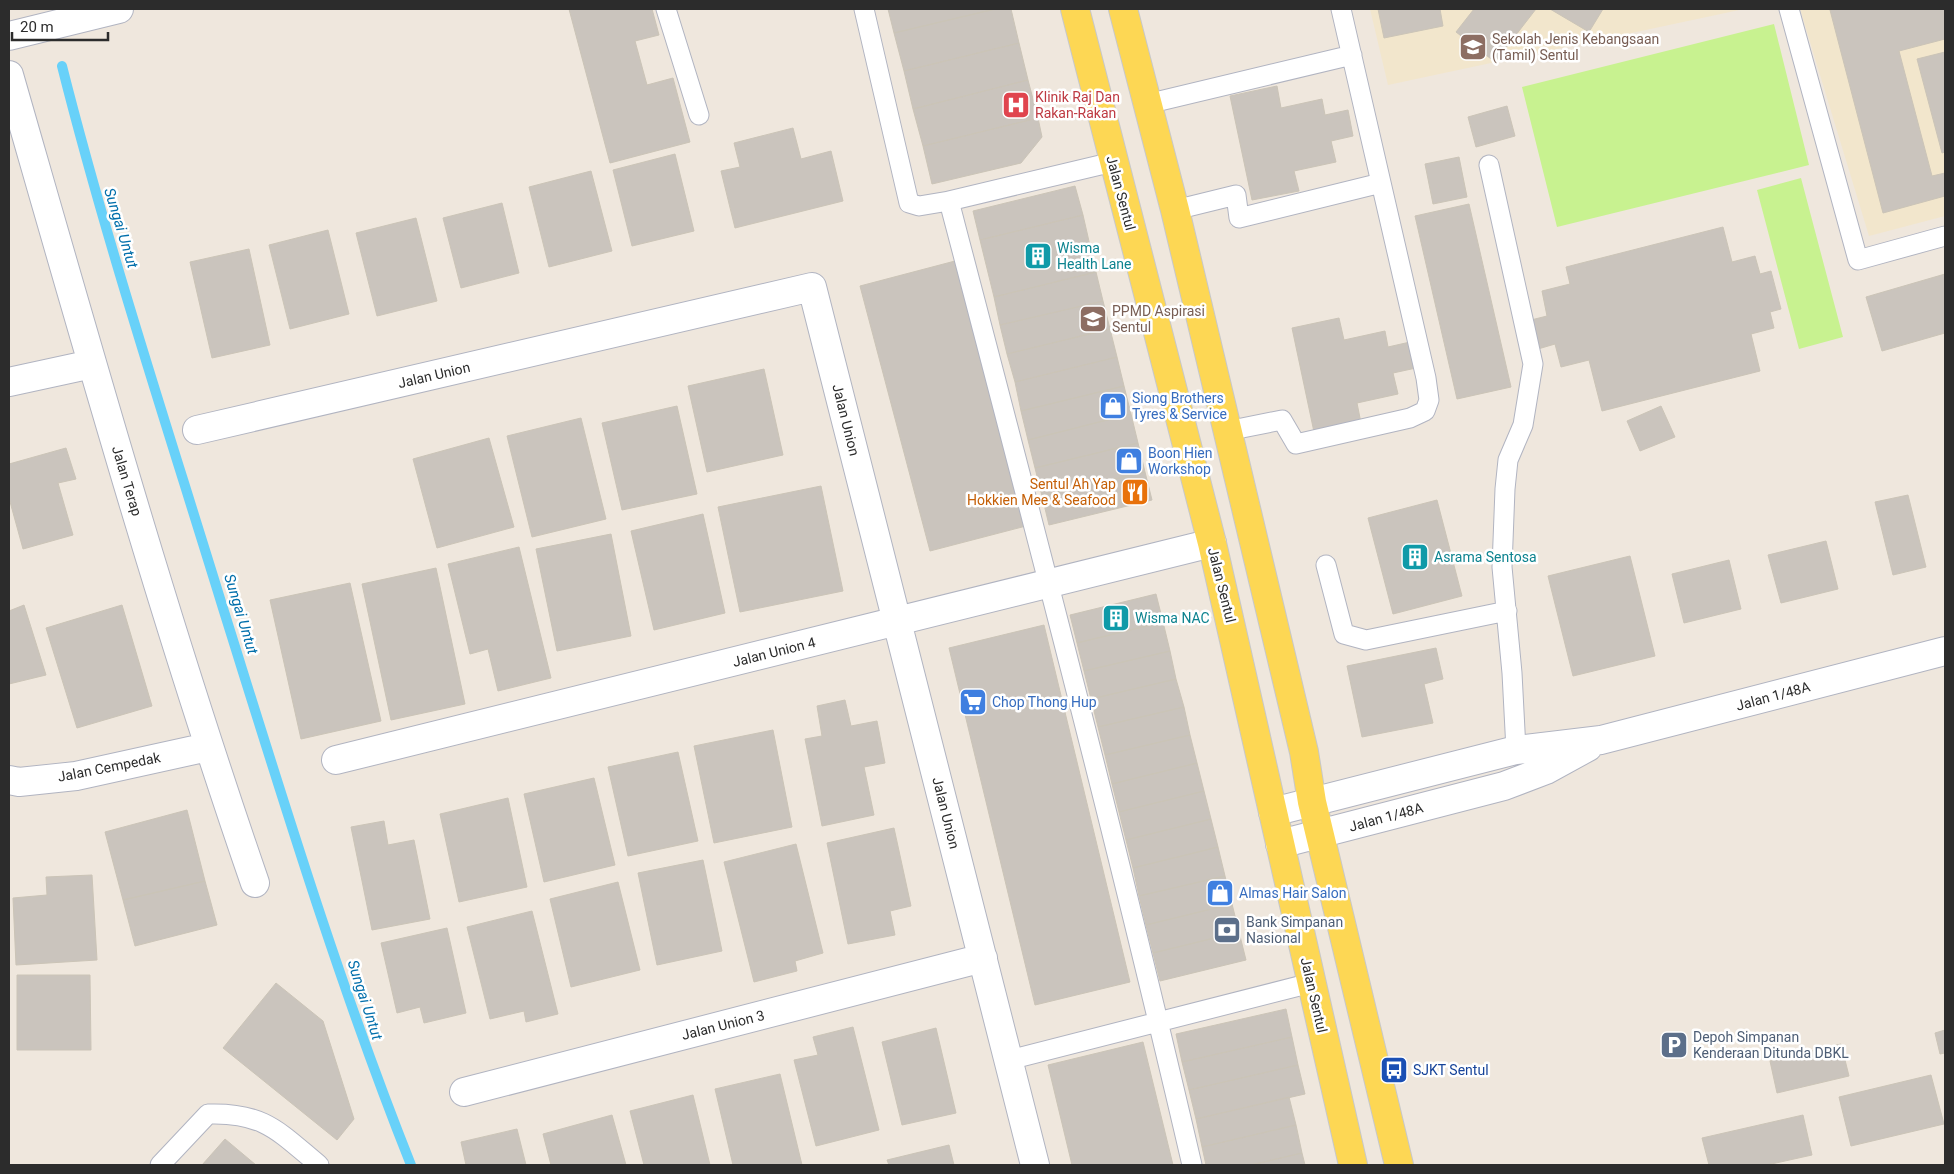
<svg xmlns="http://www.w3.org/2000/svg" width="1954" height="1174" viewBox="0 0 1954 1174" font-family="Roboto,sans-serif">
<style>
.education{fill:#f2e6cc}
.pitch{fill:#c8f290}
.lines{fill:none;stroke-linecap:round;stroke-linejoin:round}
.stream{stroke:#68d1f9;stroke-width:10}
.building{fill:#cac4bd;stroke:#cbc4b7}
.lane-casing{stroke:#b1b4c1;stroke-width:21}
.street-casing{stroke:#b1b4c1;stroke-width:30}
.secondary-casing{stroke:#b1b4c1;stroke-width:30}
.primary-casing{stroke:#c8c8c8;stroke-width:30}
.lane{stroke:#fff;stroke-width:19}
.street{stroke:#fff;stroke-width:28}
.secondary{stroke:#fff;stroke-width:28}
.primary{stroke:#fdd754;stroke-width:28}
.labels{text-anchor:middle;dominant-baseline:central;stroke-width:5;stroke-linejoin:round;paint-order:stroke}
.education-label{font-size:14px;fill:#785e54;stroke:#fff;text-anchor:start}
.health-label{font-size:14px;fill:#be3a42;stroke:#fff;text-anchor:start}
.street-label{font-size:14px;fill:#2c2c2c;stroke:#fff}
.culture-label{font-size:14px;fill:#0d838f;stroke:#fff;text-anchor:start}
.shop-label{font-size:14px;fill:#366cbe;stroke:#fff;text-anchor:start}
.food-label{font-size:14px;fill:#c56008;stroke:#fff;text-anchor:end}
.service-label{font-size:14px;fill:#4e5e75;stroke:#fff;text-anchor:start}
.transit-label{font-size:14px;fill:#164399;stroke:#fff;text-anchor:start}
.water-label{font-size:15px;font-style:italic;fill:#026fab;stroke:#fff}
</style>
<rect width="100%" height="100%" fill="#efe7dd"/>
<path class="education" d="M1370,9H1744L1388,85Z
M1800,9H1945V216L1869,236Z"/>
<path class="pitch" d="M1774,24L1809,165L1557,227L1522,87Z
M1801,178L1843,337L1799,349L1757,190Z"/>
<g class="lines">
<path class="stream" d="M62,66C108,248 167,426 222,605C281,793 338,982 411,1165"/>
</g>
<path class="building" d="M569,9H652L659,35L635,41L647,85L673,78L690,142L610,163Z
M888,9H995L894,33Z
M995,9H1011L1019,43L904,71L894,33Z
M1378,9H1440L1443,26L1384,38Z
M1474,9H1536L1495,62L1456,32Z
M1550,9H1603L1589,32Z
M1835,9H1945V39L1899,51L1932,176L1945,173V196L1883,213L1830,10Z
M1019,43L1028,80L913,109L904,71Z
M1945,52V152L1942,153L1917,59Z
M1028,80L1038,118L923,146L913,109Z
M1277,86L1281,108L1322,99L1325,115L1348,110L1353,136L1331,141L1336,162L1294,171L1299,191L1252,200L1230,96Z
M1507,106L1515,136L1476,147L1468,117Z
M1038,118L1042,137L1021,163L932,184L923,146Z
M793,128L801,159L831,151L843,201L735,228L721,171L740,167L734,143Z
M675,154L694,231L632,246L613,170Z
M1459,157L1467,197L1433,204L1425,164Z
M591,171L612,251L549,267L529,187Z
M1075,186L1083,215L980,240L973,211Z
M502,203L519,273L461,288L443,218Z
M1469,204L1511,387L1457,399L1415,216Z
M1083,215L1096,272L994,297L980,240Z
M416,218L437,301L377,316L356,233Z
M1723,227L1732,262L1755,256L1760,274L1771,271L1781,309L1770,312L1774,328L1751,334L1760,371L1602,411L1589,360L1561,367L1555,344L1538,349L1531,320L1547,316L1542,291L1570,284L1566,267Z
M328,230L349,314L290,329L269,245Z
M249,249L270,345L212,358L190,262Z
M955,261L1026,526L930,551L860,286Z
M1096,272L1103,301L1000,325L994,297Z
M1945,274V333L1882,351L1866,297Z
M1103,301L1110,329L1007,354L1000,325Z
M1339,318L1344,340L1385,331L1388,347L1410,342L1416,368L1393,373L1398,394L1357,403L1361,423L1314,432L1292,328Z
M1110,329L1117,357L1015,382L1007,354Z
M1117,357L1124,386L1021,411L1015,382Z
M764,369L783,455L707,472L688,386Z
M1124,386L1131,414L1028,440L1021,411Z
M677,406L697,494L622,510L602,423Z
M1661,406L1675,437L1640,451L1627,421Z
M1131,414L1138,443L1035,468L1028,440Z
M581,418L606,519L532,537L507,436Z
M489,438L514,527L437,548L413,459Z
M1138,443L1145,472L1042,496L1035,468Z
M66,448L76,479L58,483L73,535L23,549L9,498V464Z
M1145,472L1152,500L1049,525L1042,496Z
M821,486L843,591L740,612L718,507Z
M1908,495L1926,567L1893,575L1875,502Z
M1437,500L1462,596L1393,614L1368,518Z
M703,514L725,613L654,630L631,531Z
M611,534L631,636L557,651L536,549Z
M1826,541L1838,589L1781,603L1768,555Z
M519,547L551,678L498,691L488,649L470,654L448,564Z
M1630,556L1655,656L1573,676L1548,576Z
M1729,560L1741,609L1684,623L1672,574Z
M436,568L465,704L391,720L362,584Z
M350,583L381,721L301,739L270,600Z
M1156,594L1163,622L1077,643L1070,615Z
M24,605L46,675L9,684V611Z
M122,605L152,706L77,728L46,628Z
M1163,622L1170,651L1084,671L1077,643Z
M1044,625L1130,982L1035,1005L949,648Z
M1436,648L1443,679L1424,684L1433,723L1362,737L1347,666Z
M1170,651L1176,679L1091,699L1084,671Z
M1176,679L1184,707L1098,727L1091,699Z
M845,700L851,726L877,721L885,763L864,767L874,815L822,826L805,739L822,736L817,706Z
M1184,707L1190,735L1105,755L1098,727Z
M773,730L792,827L714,843L694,746Z
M1190,735L1197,763L1112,784L1105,755Z
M678,752L698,841L628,856L608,767Z
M1197,763L1204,791L1119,812L1112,784Z
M594,778L615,865L544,882L524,794Z
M1204,791L1211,819L1126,840L1119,812Z
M508,798L527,887L459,902L440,814Z
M187,810L205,881L123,900L105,832Z
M1211,819L1218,847L1133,868L1126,840Z
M384,821L388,845L414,840L430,919L372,930L351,827Z
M894,828L911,906L890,911L895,935L848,944L827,843Z
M796,844L823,953L795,961L797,971L754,982L724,862Z
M1218,847L1225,876L1139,896L1133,868Z
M703,860L722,951L657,965L638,873Z
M92,875L97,960L16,965L13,898L47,895L46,877Z
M1225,876L1232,904L1146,925L1139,896Z
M205,881L217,925L135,946L123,900Z
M618,882L640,970L571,987L550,899Z
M1232,904L1239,932L1153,953L1146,925Z
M532,911L558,1014L526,1022L524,1011L490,1019L467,927Z
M447,928L466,1013L424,1023L420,1007L397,1013L381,943Z
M1239,932L1246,960L1160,981L1153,953Z
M17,975H90L91,1050H17Z
M276,983L323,1021L354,1119L337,1140L223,1048Z
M1286,1009L1292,1037L1182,1062L1176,1034Z
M853,1027L879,1130L816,1146L794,1060L818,1055L813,1037Z
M936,1028L956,1113L902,1125L882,1042Z
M1945,1030V1053L1940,1054L1935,1033Z
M1292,1037L1298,1065L1189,1090L1182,1062Z
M1143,1042L1173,1165H1072L1048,1065Z
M1841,1044L1849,1076L1777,1093L1770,1061Z
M1298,1065L1305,1094L1196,1119L1189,1090Z
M780,1074L802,1165H733L715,1089Z
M1931,1075L1944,1124L1851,1146L1839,1097Z
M693,1095L710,1165H644L630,1111Z
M1289,1097L1296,1125L1202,1147L1196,1119Z
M612,1115L626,1165H551L543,1134Z
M1803,1115L1812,1155L1767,1165H1709L1702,1138Z
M1296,1125L1302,1153L1251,1165H1206L1202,1147Z
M517,1129L526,1165H466L461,1142Z
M225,1139L256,1165H202Z
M949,1145L954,1165H889L887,1160Z
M1302,1153L1305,1165H1251Z"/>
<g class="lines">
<g class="lane-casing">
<path id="lane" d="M666,9L699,115
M864,9L909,203L919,206L949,201L1113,162
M1789,9L1858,260L1945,236
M1147,104L1352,55
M1489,165L1533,364L1523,425L1508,460L1505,489L1502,567L1512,673L1516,750
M949,201C1033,522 1117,842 1192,1165
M1175,210L1236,195L1239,218L1381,183
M1227,431L1282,420L1296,444L1410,418L1425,411L1429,400L1426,378L1341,9
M1326,565L1344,634L1366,640L1507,611
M1009,1060L1311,983
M160,1165L208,1114C264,1112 279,1132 319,1165"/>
</g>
<g class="street-casing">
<path id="street" d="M9,36L119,9
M9,75C87,346 163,617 255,883
M9,382L92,364
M197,430L812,287L1035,1165
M336,760L1212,543
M9,780L19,782L76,776L208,747
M464,1092L983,958"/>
</g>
<g class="secondary-casing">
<path id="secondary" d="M1273,812L1516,750L1601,740L1945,651
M1280,844L1504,786L1546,770L1588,747"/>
</g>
<g class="primary-casing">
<path id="primary" d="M1075,9L1212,543L1353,1165
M1123,9L1175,210L1304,752L1312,802L1399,1165"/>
</g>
<use href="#lane" class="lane"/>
<use href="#street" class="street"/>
<use href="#secondary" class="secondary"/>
<use href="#primary" class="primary"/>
</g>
<defs>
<g id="school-square" transform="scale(1.4375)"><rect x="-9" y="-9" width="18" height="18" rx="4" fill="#8d6e63" stroke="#fff"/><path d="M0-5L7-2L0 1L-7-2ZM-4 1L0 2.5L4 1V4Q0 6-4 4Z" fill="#fff"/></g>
<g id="hospital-square" transform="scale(1.4375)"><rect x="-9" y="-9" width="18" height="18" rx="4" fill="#e0444e" stroke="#fff"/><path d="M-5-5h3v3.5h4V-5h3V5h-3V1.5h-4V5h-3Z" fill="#fff"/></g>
<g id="building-square" transform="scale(1.4375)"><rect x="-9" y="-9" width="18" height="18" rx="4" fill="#0f9aa8" stroke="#fff"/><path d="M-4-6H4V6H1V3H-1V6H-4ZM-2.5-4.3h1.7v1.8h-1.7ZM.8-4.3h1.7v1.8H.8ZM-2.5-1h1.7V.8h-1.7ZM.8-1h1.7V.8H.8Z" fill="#fff"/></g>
<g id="shop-square" transform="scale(1.4375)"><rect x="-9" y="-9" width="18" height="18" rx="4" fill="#3f7fe0" stroke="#fff"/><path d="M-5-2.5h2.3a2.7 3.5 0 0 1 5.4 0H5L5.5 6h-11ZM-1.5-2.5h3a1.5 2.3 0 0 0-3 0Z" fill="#fff"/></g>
<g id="restaurant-square" transform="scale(1.4375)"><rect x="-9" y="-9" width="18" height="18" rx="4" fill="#e8710a" stroke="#fff"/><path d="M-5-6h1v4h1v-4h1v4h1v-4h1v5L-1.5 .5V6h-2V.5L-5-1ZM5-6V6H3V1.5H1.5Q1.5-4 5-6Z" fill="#fff"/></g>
<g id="supermarket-square" transform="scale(1.4375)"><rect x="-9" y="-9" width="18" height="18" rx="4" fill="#3f7fe0" stroke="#fff"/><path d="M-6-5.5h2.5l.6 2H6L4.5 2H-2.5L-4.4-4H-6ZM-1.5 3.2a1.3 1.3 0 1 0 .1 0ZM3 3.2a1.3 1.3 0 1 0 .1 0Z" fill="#fff"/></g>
<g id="bank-square" transform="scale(1.4375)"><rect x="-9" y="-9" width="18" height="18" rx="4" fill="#5c6f8a" stroke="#fff"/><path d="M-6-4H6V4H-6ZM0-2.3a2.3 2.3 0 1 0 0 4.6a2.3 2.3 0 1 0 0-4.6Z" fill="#fff"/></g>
<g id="parking-square" transform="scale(1.4375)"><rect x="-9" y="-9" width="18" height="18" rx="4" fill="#5c6f8a" stroke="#fff"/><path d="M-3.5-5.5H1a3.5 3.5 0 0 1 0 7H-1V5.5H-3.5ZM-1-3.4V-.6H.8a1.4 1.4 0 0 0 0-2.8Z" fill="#fff"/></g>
<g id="bus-square" transform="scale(1.4375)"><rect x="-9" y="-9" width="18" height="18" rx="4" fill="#1a4fb4" stroke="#fff"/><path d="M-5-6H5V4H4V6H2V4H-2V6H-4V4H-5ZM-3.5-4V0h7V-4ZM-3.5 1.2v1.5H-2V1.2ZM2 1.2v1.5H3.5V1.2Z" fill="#fff"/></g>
</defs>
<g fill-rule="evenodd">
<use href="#school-square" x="1473" y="47"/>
<use href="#hospital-square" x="1016" y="105"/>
<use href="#building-square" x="1038" y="256"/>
<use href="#school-square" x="1093" y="319"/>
<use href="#shop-square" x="1113" y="406"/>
<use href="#shop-square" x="1129" y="461"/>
<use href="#restaurant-square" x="1135" y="492"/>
<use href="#building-square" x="1415" y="557"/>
<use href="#building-square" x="1116" y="618"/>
<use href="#supermarket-square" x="973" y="702"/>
<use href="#shop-square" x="1220" y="893"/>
<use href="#bank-square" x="1227" y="930"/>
<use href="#parking-square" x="1674" y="1045"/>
<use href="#bus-square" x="1394" y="1070"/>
</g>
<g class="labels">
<g class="education-label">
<text x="1492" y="39">Sekolah Jenis Kebangsaan<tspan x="1492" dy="16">(Tamil) Sentul</tspan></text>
<text x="1112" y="311">PPMD Aspirasi<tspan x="1112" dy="16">Sentul</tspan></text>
</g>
<g class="health-label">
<text x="1035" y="97">Klinik Raj Dan<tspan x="1035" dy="16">Rakan-Rakan</tspan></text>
</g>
<g class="street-label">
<text transform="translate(1121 193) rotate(75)">Jalan Sentul</text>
<text transform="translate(434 375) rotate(-13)">Jalan Union</text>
<text transform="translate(846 420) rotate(76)">Jalan Union</text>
<text transform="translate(127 481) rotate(73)">Jalan Terap</text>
<text transform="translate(1222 585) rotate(76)">Jalan Sentul</text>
<text transform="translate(774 652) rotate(-14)">Jalan Union 4</text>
<text transform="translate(1773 696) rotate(-15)">Jalan 1/48A</text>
<text transform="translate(109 767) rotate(-11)">Jalan Cempedak</text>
<text transform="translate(946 813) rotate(76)">Jalan Union</text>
<text transform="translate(1386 817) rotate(-15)">Jalan 1/48A</text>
<text transform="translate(1314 995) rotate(77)">Jalan Sentul</text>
<text transform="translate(723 1025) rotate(-14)">Jalan Union 3</text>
</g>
<g class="culture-label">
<text x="1057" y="248">Wisma<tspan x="1057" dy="16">Health Lane</tspan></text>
<text x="1434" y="557">Asrama Sentosa</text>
<text x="1135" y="618">Wisma NAC</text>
</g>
<g class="shop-label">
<text x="1132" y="398">Siong Brothers<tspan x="1132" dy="16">Tyres &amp; Service</tspan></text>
<text x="1148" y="453">Boon Hien<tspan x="1148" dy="16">Workshop</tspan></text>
<text x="992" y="702">Chop Thong Hup</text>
<text x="1239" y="893">Almas Hair Salon</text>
</g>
<g class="food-label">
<text x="1116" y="484">Sentul Ah Yap<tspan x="1116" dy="16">Hokkien Mee &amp; Seafood</tspan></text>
</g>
<g class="service-label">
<text x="1246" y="922">Bank Simpanan<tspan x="1246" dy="16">Nasional</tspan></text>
<text x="1693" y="1037">Depoh Simpanan<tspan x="1693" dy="16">Kenderaan Ditunda DBKL</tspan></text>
</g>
<g class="transit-label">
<text x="1413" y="1070">SJKT Sentul</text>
</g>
<g class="water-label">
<text transform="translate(121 228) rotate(73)">Sungai Untut</text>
<text transform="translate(241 614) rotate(73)">Sungai Untut</text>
<text transform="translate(365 1000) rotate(72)">Sungai Untut</text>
</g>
</g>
<rect width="1954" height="1174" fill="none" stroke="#2c2c2c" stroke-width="20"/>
<path d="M12 32v8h96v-8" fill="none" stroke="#2c2c2c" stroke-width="2.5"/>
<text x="20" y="32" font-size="15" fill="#2c2c2c" stroke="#ffffff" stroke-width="4" paint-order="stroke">20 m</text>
</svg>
